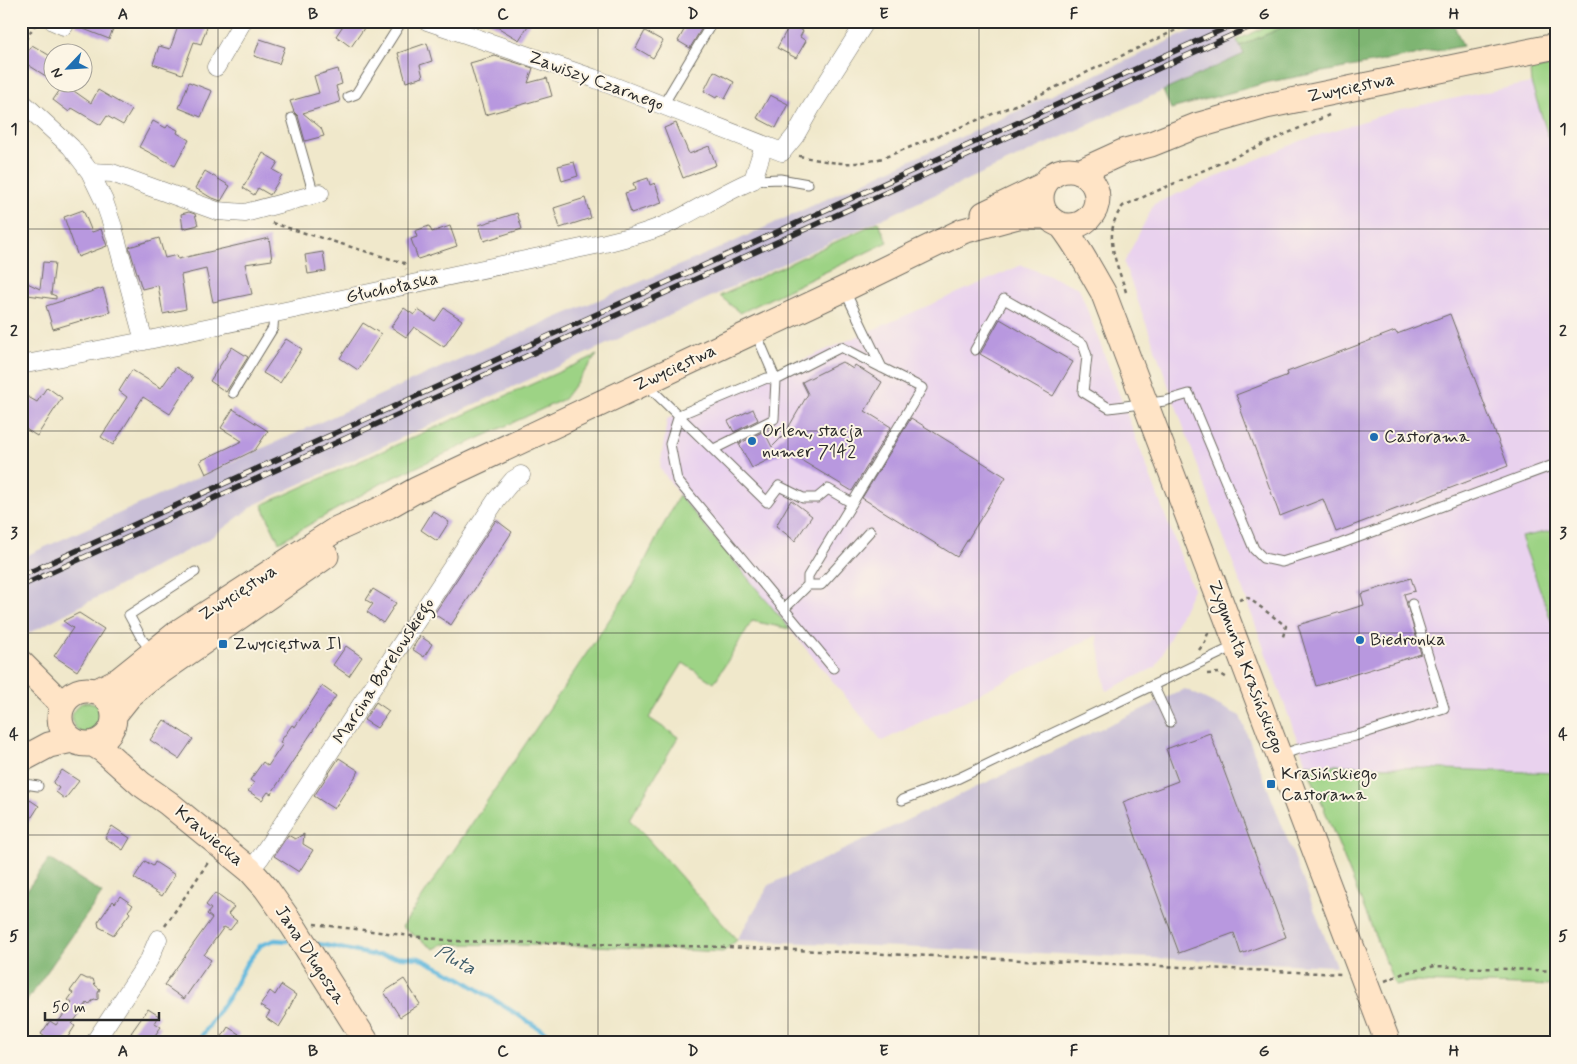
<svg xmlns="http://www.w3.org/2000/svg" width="1577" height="1064" viewBox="0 0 1577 1064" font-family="Mynerve,sans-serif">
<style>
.built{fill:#e9d2ee}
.industrial{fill:#c9bfd7}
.green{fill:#9dd385;stroke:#647f58}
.forest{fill:#7eb572;stroke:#54704e}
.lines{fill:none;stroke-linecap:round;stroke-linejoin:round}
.stream{stroke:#60b8dd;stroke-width:4.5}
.building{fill:#b898df}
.lane-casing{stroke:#706d63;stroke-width:11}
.street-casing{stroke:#706d63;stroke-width:19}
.secondary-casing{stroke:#706d63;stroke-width:27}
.path{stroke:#706d63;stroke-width:2.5;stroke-dasharray:4 4;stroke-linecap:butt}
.lane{stroke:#fff;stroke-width:9}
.street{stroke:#fff;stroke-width:18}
.secondary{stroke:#ffe4c6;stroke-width:25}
.rail-casing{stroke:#2b2b2b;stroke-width:5.5}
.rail{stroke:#fcf5e5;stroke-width:4;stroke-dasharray:11;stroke-linecap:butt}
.grid{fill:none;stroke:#2b2b2b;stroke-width:1;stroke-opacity:0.55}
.poi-dot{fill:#1f6fb2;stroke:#fcf5e5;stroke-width:2}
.labels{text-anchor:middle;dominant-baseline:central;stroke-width:4;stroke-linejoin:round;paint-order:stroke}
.street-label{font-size:18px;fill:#2b2b2b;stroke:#fcf5e5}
.poi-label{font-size:18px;fill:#2b2b2b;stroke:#fcf5e5;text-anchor:start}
.water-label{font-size:19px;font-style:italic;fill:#3e5c69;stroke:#fcf5e5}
.neatline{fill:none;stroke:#2b2b2b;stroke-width:2}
.grid-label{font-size:16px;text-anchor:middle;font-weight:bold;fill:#2b2b2b}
</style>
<rect width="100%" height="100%" fill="#fcf5e5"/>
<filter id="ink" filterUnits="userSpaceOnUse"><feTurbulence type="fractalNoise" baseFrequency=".02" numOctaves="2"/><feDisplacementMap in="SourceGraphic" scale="10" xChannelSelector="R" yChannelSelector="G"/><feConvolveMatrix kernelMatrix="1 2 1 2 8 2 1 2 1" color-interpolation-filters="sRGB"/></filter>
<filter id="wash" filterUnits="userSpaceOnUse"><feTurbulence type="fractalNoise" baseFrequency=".0096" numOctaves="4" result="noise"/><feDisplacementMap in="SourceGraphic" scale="20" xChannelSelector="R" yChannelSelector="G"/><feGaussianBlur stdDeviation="1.12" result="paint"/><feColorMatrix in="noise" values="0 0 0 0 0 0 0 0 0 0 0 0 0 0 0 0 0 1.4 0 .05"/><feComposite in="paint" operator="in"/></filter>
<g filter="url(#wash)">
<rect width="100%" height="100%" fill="#f0e8cb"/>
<path class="built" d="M1531,83L1556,160V530L1521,538L1556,634V773L1306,764L1124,263L1154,204L1300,141L1402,109Z
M1022,265L1079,288L1193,589L1156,667L1106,691L1097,635L882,741L679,495L660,468L667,419Z"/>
<path class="industrial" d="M1212,21H1227L1244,54L256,504L209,539L21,637V558L455,361L727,245Z
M1185,689L1240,716L1336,966L737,940L769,885Z"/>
<path class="green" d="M1279,21H1297L1240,46L1237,40Z
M1556,65V160L1531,83L1530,71Z
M878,222L888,242L740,313L720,296Z
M597,355L564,399L384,482L279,542L262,505Z
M679,495L790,629L752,621L714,683L683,663L649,718L678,737L630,819L737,940L723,952L594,946L443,944L434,949L402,927L632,586Z
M1556,530V634L1521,537Z
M72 718a16 16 0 1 1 32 0a16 16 0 1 1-32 0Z
M1306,764L1556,773V986L1413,982L1395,985Z"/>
<path class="forest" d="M1297,21H1452L1463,46L1269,82L1171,109L1163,91L1244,54L1240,46Z
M49,859L102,893L21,1009V898Z"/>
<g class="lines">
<path class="stream" d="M319,944L373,955L419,958L460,978L562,1043
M197,1043L229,996L246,964L261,945L275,940L287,941"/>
</g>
<g id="blocks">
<path class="building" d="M78,21H116L109,39L76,26Z
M180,21H209L201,44L194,42L182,74L153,64L159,46L170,49Z
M346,21H369L351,47L336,36Z
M487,21H531L519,40Z
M689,21H706L690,48L678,41Z
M790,24L803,31L800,37L806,41L796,58L777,48Z
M645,31L663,41L653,58L636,48Z
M260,39L285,47L279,64L254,56Z
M427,43L432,61L420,65L423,77L406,82L398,53Z
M32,45L52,57V80L22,61Z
M495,56L533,68L528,83L547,78L552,96L485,115L470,63Z
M338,69L342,84L336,86L340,102L303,113L321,128L324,136L305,141L298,116L294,112L290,101L319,93L314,76Z
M714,71L734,82L725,99L718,95L716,98L704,91Z
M189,82L212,91L201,117L179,108Z
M64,84L91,103L98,90L132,110L123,125L107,116L101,125L72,108L69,112L53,100Z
M770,95L788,104L776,128L757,118Z
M153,121L166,128L168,125L178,130L177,133L189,140L175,166L139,147Z
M676,123L689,154L709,146L716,165L683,178L664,128Z
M263,153L278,162L273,170L282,175L270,195L258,188L254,195L243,188Z
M574,162L578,176L562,181L558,166Z
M205,171L230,186L221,201L210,197L195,188Z
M648,178L650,185L655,183L662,203L631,213L625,193L635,190L633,183Z
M585,198L591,218L560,228L554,208Z
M83,210L92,232L101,229L107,246L78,257L64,217Z
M189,212L195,214L198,225L183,229L181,214Z
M517,213L522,229L484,241L479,225Z
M429,226L432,232L450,226L457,246L418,259L411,239L417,237L415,231Z
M159,238L165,258L177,255L178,259L269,238L272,260L245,264L252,294L213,302L206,269L181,275L186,309L163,314L158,285L142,289L129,247Z
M323,252L326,271L308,274L305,255Z
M43,262L55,263L51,294L56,296V299L21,294V280L40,289Z
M103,288L110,312L53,329L46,306Z
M404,308L414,315L418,310L435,321L444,308L462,320L444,347L414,327L406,337L391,327Z
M1450,314L1508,466L1336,532L1323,499L1280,516L1240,408L1241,407L1236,395L1288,375L1287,372L1395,331L1397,334Z
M1000,319L1073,362L1053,396L980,354Z
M363,323L381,334L358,370L340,358Z
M286,339L302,349L280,383L263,373Z
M232,347L248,357L226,392L210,381Z
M842,362L853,369L855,365L882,382L865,411L891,427L852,491L786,451L752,468L739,444L764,431L772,447L784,435L808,394L802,382Z
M176,367L193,378L170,414L143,397L113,445L101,437L127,397L119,391L132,370L161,388Z
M47,387L62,398L37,436L21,426V393L37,402Z
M233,409L268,431L255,450L206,474L200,461L242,441L221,428Z
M753,409L758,420L734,432L728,421Z
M911,418L1006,477L957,557L862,498Z
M791,500L812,516L795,541L776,526Z
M433,511L449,522L437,541L421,530Z
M496,520L512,532L451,625L434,614Z
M1411,578L1415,591L1404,594L1421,654L1316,686L1298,625L1364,605L1361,594Z
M373,589L396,603L383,623L367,612L373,604L366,600Z
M79,613L104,629L77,671L54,656L73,628L63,621Z
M420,636L432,644L424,657L412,649Z
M346,646L362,657L349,676L333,665Z
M322,686L336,696L271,794L268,792L262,800L248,791L254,783L250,780L263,762L268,766L283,744L280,742L292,725L295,727Z
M376,702L389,711L377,728L364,720Z
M164,720L193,739L179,759L150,740Z
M1210,733L1286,937L1241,954L1234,933L1179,953L1123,802L1178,781L1166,749Z
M339,758L359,771L334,809L314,796Z
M62,770L79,781L65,799L56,792L59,788L53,783Z
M30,800L39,806L21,834V812Z
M112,826L130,838L123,850L105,838Z
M304,834L303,844L313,850L299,872L274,856L288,835L295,839Z
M145,861L153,866L155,862L175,875L162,896L134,878Z
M215,893L234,907L228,914L237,921L230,930L224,927L204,955L211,960L184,999L164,985L212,918L207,914L211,909L206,905Z
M120,896L133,905L128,911L130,913L114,935L99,927L98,922L113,901L115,903Z
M81,976L87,979H93L95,985L100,989L98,993V999L92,1001L89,1005L87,1003L72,1024L75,1026L64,1043H53L41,1034L50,1021L56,1025L72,1003L68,1000L73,993L70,991Z
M404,979L420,1004L400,1017L384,992Z
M281,985L296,995L286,1014H287L279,1027L266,1018L270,1012L260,1006L270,991L275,995Z
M148,1009L159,1016L155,1023L161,1027L153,1038L150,1036L145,1042L131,1033Z
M228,1027L239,1034L234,1043H218Z"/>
</g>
</g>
<g filter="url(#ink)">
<use href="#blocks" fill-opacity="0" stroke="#706d63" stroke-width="1"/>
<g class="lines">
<g class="lane-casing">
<path id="lane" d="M348,97L356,94L402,21
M663,105L713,21
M292,118L314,195
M753,180L780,179L808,184
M844,289L882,368
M975,350L1004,299L1083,344L1087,356L1083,392L1109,408L1165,401L1189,394L1254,549L1263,558L1282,562L1340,544L1556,464
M646,384L767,502L779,486L803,498H817L828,489L852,503
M233,393L273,328L274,313
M714,449L774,419L776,380L755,331
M808,585V576L922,388L841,347L776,380L767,378L679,415L670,444L677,480L833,668
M784,609L808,585H821L870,531
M152,652L142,639L129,615L195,572
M1153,685L1170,722
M1279,756L1295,750L1355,736L1444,708L1412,604
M21,786L25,784L38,786
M902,800L959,778L1235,646"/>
</g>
<g class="street-casing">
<path id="street" d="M53,21L64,26L67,21
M427,21L593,78L782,152L795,136L812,106L866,21
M216,67L243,21
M21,101L71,147L90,172L104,201L113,227L144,341
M90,172L112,173L217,211L245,213L320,193
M21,365L144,341L605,243C629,237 655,231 678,219C703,206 727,191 753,180L764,145
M250,870L260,858L497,499L513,480L521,475
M94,1043L149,960L158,939"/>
</g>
<g class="secondary-casing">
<path id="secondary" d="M1041 198a28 28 0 1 1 56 0a28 28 0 1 1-56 0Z
M1079,172L1125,151L1151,144L1196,126L1266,106L1556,46
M984,214L1044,185
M1062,226C1078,246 1090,270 1103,292L1388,1043
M21,663L63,705
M60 717a27 27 0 1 1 54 0a27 27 0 1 1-54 0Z
M95,692L119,680L180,631L320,540L337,529L388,506L416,490L844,289L963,231L1018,216H1047
M114,715L130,695L147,681L326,556
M93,744L103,750L141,784L168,803L250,870L266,888L293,926L367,1043
M21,760L49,745L72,740"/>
</g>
<path class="path" d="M21,47L34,26L38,24
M799,156C834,163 848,167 883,158L1035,97L1195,21
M272,223L404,263L406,269
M1126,292C1117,263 1101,233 1123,206L1329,115
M1239,600L1247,597L1286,626L1282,640
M1199,650L1205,642L1209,630
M1207,674L1219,673L1229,679
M314,924L453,941L727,947L1342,974
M165,926L209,861
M1385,981L1404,973L1435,966L1556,971
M327,1043L340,1039"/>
<use href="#lane" class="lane"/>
<use href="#street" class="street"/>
<use href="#secondary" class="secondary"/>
<g class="rail-casing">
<path id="rail" d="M21,576L1241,21
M21,586L1263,21"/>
</g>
<use href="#rail" class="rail"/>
</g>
</g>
<path class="grid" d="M218,21V1043M408,21V1043M598,21V1043M788,21V1043M979,21V1043M1169,21V1043M1359,21V1043M21,229H1556M21,431H1556M21,633H1556M21,835H1556"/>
<g class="poi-dot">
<circle cx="1374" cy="437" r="5"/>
<circle cx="752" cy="441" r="5"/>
<circle cx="1360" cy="640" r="5"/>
<rect x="218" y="639" width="10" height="10" rx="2.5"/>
<rect x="1266" y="779" width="10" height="10" rx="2.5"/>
</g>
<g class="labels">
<g class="street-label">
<text transform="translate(596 81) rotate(20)">Zawiszy Czarnego</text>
<text transform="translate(1351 88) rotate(-12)">Zwycięstwa</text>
<text transform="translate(392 288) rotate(-12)">Głuchołaska</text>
<text transform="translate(675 368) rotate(-25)">Zwycięstwa</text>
<text transform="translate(238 593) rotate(-33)">Zwycięstwa</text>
<text transform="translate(1246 667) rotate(69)">Zygmunta Krasińskiego</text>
<text transform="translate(384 671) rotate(-57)">Marcina Borelowskiego</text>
<text transform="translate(209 836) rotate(40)">Krawiecka</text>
<text transform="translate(310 955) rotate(57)">Jana Długosza</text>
</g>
<g class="poi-label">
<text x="762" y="431">Orlen, stacja<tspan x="762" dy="21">numer 7142</tspan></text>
<text x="1384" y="437">Castorama</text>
<text x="1370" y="640">Biedronka</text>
<text x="233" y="644">Zwycięstwa II</text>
<text x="1281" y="774">Krasińskiego<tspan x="1281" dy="21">Castorama</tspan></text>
</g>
<g class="water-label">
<text transform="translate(455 960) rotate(28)">Pluta</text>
</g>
</g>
<rect width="1577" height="1064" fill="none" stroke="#fcf5e5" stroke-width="55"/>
<g transform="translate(68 68) rotate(245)"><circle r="24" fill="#fcf5e5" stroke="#a8a49b"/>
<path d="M0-4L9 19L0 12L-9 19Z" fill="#1f6fb2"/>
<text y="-8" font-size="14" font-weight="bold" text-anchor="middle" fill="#2b2b2b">N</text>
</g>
<path d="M45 1012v8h114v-8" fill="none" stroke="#2b2b2b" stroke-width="2.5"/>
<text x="52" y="1012" font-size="15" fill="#2b2b2b" stroke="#fcf5e5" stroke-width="4" paint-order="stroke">50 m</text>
<rect x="28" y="28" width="1522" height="1008" class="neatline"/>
<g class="grid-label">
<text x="123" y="19">A</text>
<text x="313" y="19">B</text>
<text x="503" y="19">C</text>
<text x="693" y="19">D</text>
<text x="884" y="19">E</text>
<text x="1074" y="19">F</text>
<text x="1264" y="19">G</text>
<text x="1454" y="19">H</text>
<text x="14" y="134">1</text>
<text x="1563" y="134">1</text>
<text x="14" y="336">2</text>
<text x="1563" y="336">2</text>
<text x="14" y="538">3</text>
<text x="1563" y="538">3</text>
<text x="14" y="739">4</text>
<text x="1563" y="739">4</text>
<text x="14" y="941">5</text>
<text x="1563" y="941">5</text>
<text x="123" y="1056">A</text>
<text x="313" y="1056">B</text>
<text x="503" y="1056">C</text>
<text x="693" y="1056">D</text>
<text x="884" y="1056">E</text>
<text x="1074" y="1056">F</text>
<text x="1264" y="1056">G</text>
<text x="1454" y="1056">H</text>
</g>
</svg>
